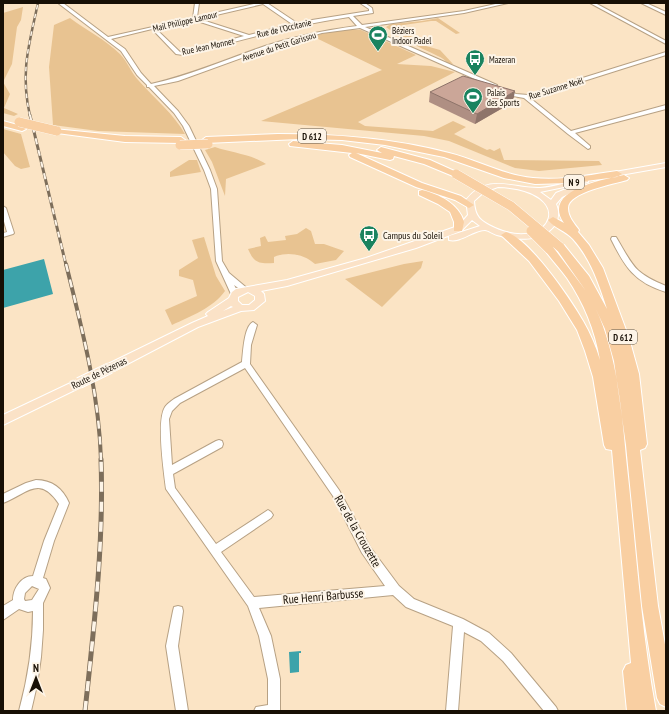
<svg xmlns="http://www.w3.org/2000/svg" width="669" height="714" viewBox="0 0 669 714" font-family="'PT Sans Narrow',sans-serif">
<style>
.green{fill:#e8c391}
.water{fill:#3da3aa}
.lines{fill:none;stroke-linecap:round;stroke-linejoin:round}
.minor-casing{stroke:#b7a184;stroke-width:2}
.major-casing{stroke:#fff;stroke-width:2}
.highway-casing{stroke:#fff;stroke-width:2}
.minor{fill:#fff;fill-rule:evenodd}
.major{fill:#fbe2c7;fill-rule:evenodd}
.highway{fill:#f9cfa2;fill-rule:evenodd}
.rail-far3-casing{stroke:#7d6e5b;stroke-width:2.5}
.rail-far2-casing{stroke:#7d6e5b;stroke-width:3}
.rail-far1-casing{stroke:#7d6e5b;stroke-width:4}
.rail-casing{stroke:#7d6e5b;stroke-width:5}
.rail-far3{stroke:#fdf4e7;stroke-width:1.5;stroke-dasharray:4.5;stroke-linecap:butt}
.rail-far2{stroke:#fdf4e7;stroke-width:2;stroke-dasharray:6;stroke-linecap:butt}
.rail-far1{stroke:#fdf4e7;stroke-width:2.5;stroke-dasharray:8;stroke-linecap:butt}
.rail{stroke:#fdf4e7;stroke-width:3.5;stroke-dasharray:10;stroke-linecap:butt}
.major-bridge-casing{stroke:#fff;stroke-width:12;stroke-linecap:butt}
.highway-bridge-casing{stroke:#fff;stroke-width:10;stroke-linecap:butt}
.major-bridge{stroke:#fbe2c7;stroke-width:10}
.highway-bridge{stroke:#f9cfa2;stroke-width:9}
.wall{fill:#af8f83}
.shaded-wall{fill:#8e746a}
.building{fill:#cba698;stroke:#8e746a}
.labels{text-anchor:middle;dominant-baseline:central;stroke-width:4;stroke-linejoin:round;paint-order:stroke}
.far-street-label{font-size:9px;fill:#170f05;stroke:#fdf4e7}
.far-poi-label{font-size:9px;fill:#170f05;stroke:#fdf4e7;text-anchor:start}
.shield{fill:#fdf4e7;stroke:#5c5449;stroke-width:1}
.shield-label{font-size:9px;font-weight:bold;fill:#170f05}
.poi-label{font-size:10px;fill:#170f05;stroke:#fdf4e7;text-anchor:start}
.street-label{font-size:10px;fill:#170f05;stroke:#fdf4e7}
.near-street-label{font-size:12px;fill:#170f05;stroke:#fdf4e7}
</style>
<rect width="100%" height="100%" fill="#fbe4c5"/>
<path class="green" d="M23,7L21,20L17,27L12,64L3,82V13Z
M70,18C86,30 106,40 120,54C128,62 131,73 139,81C155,99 173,113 185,134L98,131L53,125L49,67L54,25Z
M438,18L460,33L456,34L436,21H431L397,26L398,28L426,46L440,50L453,64C446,64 445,59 440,57C426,50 402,41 394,28L390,30L386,27L391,24L422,21Z
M345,29L361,30L416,55L397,64L431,66L455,72L358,122L365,126L433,131L453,121L466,127L454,134L487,150L490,149L494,151L500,148L504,160L599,161L602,165L539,171L515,168L449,141L424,136L261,121L382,70L312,36Z
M3,82L10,94L4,108L18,114L14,116L3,113Z
M3,129L21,134L30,167L21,169L15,166L3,152Z
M215,147C232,153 251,154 266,164L226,179L225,196L212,162L205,150Z
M189,160H197L201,172L170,177V172Z
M306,228L311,231L315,244H324L344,251L336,260L315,264C304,254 287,251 274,257V263C259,264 254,263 248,249L261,246L260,238L265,236L268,242L286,240L285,236L297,234Z
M204,237L216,276L225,291C213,308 191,316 172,325L165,310L197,296L193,280L179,276V270L198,258L192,240Z
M423,261L421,268L382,307L345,279L404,264Z"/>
<path class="water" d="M44,259L53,294L3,308V270Z
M301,651V653H299V672L290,673L289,652Z"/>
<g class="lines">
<g class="minor-casing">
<path id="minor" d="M58,3H63L108,37L193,18L195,3H199L197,17L258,3H267L297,23L312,20L369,11V9L360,3H365L372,8L373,13L353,16L362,25L464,11L500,3H508L464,13L365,27L497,85V87L495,88L360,28L322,33L269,48L178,81L154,86L178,111L189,126L210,170L217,189L222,261L229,273L248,289L244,292L234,285L239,294L235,297L231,294L216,261L211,189L204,170L183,126L174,113L149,87H147V85L137,75L121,51ZM263,4L292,24L249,35L199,19ZM349,17L357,26C326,30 295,36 265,46C227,59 191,75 151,84L141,73L125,49L111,39L152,29L176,54L183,55C238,41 293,25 349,17ZM194,20L244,36L183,53L180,52L156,29Z
M590,3H595L666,41V44Z
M641,3H646L666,12V15Z
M666,52V55L530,98L571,131L666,105V109L575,133L590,146V148L588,149L568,134L524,98L513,96L502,91L505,89L516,94L528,95Z
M3,206L6,208L14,233L13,234L3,237V233L7,232L3,218Z
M612,237H616C634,267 633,272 666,286V292C634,282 625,267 611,239Z
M253,322L257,325L251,345L250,364L339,490L370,547L399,586L414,599L463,619L489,633L511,653L556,707L558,711H544L503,661L481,641L464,632L458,711H446L453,626L406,607L393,595L259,608L271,636L280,679V711H254L256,707L268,705V679L259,636L248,606L166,489C164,473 156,420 165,407C167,404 171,401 174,399L242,362C243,353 244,326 253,322ZM245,368L333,496L362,553L385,586L254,597L221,552L271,518L273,515L271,512L268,510L265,512L216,544L175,488L173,474L222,447L223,444L222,441L219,440L216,441L172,465L169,419L172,411L180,403Z
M36,480C52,480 63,489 69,503L54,541L43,578L46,579L50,588L43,603V630L41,657L37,685L31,711H19C28,678 33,645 33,611L28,612L19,609L3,620V606L13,600C13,589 21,576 33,576L44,541L59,504C39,474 27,494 3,503V494L26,483ZM32,586L39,589L32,600L25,601L24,599L25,593Z
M178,606L182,607L183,611L178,646L188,711H176L166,646L173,611L174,607Z"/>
</g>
<g class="major-casing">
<path id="major" d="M666,163V167L609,177L605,175L609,173Z
M585,178H588V182L540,192L551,200L556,193L576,185H579L583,187L562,197L556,204C559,211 559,218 555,225C542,243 515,240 497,235C493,234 488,230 485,230C473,230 461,243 449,240V236L480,226L472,220L461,231L416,248L287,286L261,291L264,294L265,301L254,310L241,311L198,327L114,371H106L105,368L106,365L192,323L208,316L206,314L208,312L229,298L232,292L236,289L287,280L366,258L455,227L461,223L468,215L466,200C488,172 512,189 540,188C555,187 571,181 585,178ZM498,187C579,190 553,254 495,228C480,221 475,217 474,201L484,192ZM248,292L255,296V300L249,305H242L238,301V297ZM231,306L233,307L223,311Z
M79,379L83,380L84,383L83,386L3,425V415Z"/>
</g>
<g class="highway-casing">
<path id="highway" d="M3,121L25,127L26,129L22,131L3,126Z
M54,129L125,136L181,137L185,140L181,143L125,142L57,133L53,131Z
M278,134C336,134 393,138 449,153C477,160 503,175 533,178C561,181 589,175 617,171L622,174L617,177L570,183L535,184L504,178L444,157L385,145L342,140L299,139L206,143L202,140L206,137Z
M293,141L342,145L382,153L377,150L381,147L430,160L461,174L456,177L453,176L424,164L394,156L393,159L390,160L356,153L422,183L461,196L474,205L469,208L455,200L416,187L350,157L349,155L352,153L290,146L289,144Z
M624,175L629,178L627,180C614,184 568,192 568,208C568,217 574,223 579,230L578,232L589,245L603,268L629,338L639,374L647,444L645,448L640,450L658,606L666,650V707L660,704L657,698L642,606L626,445L614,361L605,329L595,307C618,356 622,414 627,467C636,548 641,630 656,711H627L623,671L626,665L631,663L612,450L606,449L604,445L593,377L585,351L577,330L559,301L529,261L501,235L506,232C529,238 571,300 583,321C590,333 596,347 600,360C595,330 584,303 567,278C560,268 551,259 544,249L549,246L553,247L586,291L555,247L560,244L564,245L589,276L607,309C599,284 591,259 573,239C566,231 554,228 548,220L553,217L564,223C541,190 603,180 624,175Z
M422,190C439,194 459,204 464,222L462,231H454V222L450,212L438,204L419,195V191Z"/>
</g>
<use href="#minor" class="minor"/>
<use href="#major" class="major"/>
<use href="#highway" class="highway"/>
<g class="rail-far3-casing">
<path id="rail-far3" d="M30,116C20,72 29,45 38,3"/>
</g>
<g class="rail-far2-casing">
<path id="rail-far2" d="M30,115L66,265"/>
</g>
<g class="rail-far1-casing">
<path id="rail-far1" d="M66,264C82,329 99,393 101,460"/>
</g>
<g class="rail-casing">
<path id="rail" d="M85,711C94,627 104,544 101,459"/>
</g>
<use href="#rail-far3" class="rail-far3"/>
<use href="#rail-far2" class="rail-far2"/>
<use href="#rail-far1" class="rail-far1"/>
<use href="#rail" class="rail"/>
<g class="major-bridge-casing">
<path id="major-bridge" d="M79,383L110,368"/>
</g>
<g class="highway-bridge-casing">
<path id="highway-bridge" d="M19,122L57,131
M180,145L208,144
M456,174L511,206L560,247
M531,231L549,249"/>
</g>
<use href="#major-bridge" class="major-bridge"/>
<use href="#highway-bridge" class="highway-bridge"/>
</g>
<path class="wall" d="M430,92L513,102L475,124L429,102Z"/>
<path class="shaded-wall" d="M515,91L513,102L475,124L477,114Z"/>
<path class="building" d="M463,76L515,91L477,114L430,92Z"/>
<defs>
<g id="stadium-pin" transform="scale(1)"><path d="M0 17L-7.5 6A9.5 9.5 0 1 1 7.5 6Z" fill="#1a835f" stroke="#fdf4e7"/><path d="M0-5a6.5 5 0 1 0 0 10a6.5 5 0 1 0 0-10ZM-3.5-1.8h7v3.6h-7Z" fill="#fff"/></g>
<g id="bus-pin" transform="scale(1)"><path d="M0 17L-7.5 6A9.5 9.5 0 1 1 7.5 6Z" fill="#1a835f" stroke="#fdf4e7"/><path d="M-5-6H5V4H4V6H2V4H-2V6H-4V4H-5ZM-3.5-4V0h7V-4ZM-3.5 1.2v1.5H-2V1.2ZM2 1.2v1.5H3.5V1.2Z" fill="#fff"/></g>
</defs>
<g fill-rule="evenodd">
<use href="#stadium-pin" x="378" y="35"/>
<use href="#bus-pin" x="475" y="59"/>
<use href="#stadium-pin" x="473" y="97"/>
<use href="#bus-pin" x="369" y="235"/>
</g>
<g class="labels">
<g class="far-street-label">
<text transform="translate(185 21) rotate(-13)">Mail Philippe Lamour</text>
<text transform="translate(284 28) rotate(-13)">Rue de l'Occitanie</text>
<text transform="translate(208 46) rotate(-12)">Rue Jean Monnet</text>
<text transform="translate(279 46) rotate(-18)">Avenue du Petit Garissou</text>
<text transform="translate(556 88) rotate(-17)">Rue Suzanne Noël</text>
</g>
<g class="far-poi-label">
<text x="392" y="30">Béziers<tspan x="392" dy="10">Indoor Padel</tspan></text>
<text x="489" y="59">Mazeran</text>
<text x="487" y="92">Palais<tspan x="487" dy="10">des Sports</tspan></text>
</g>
<g class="shield">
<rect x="298" y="129" width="28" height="14" rx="3"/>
<rect x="564" y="175" width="20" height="14" rx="3"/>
<rect x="609" y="330" width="28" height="14" rx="3"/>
</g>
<g class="shield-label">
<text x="312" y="136">D 612</text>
<text x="574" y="182">N 9</text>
<text x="623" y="337">D 612</text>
</g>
<g class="poi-label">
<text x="383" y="235">Campus du Soleil</text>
</g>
<g class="street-label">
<text transform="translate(99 373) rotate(-26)">Route de Pézenas</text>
</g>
<g class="near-street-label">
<text transform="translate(358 531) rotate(60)">Rue de la Crouzette</text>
<text transform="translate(323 596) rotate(-5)">Rue Henri Barbusse</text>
</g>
</g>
<rect width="669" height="714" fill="none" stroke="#170f05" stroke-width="8"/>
<g transform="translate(36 678)" stroke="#fdf4e7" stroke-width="3" paint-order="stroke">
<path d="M0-3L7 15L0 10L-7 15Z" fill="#170f05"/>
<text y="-6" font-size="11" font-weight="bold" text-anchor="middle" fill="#170f05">N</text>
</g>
</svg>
